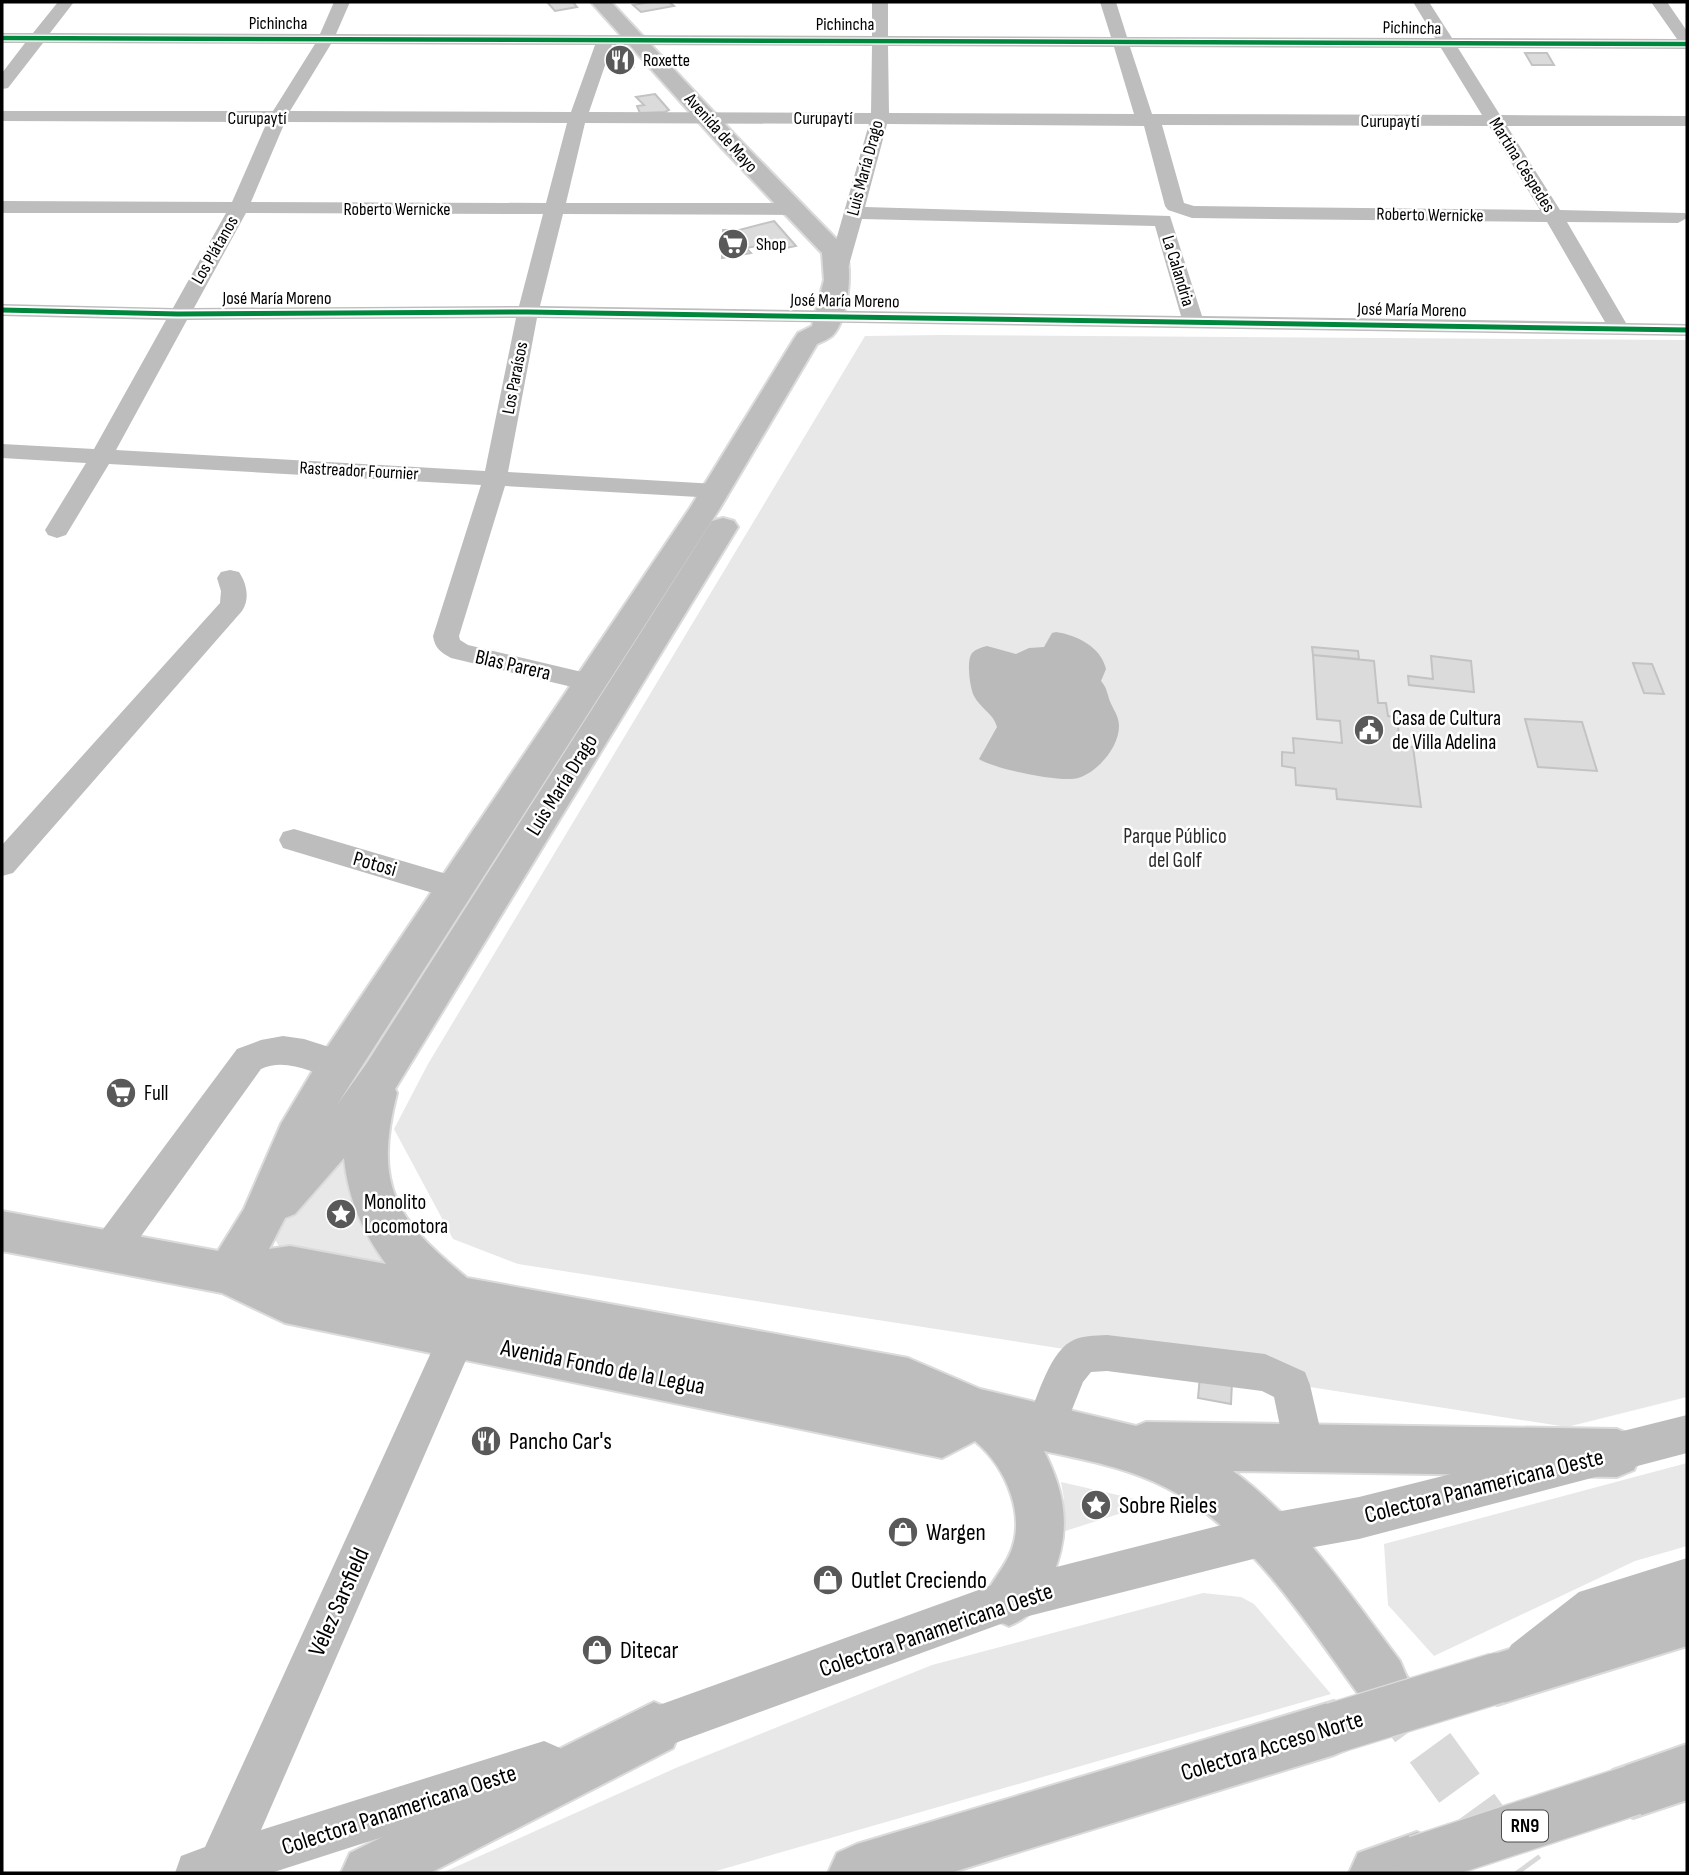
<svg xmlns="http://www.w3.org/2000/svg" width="1689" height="1875" viewBox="0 0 1689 1875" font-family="'Sofia Sans Condensed',sans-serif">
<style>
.green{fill:#e8e8e8}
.water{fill:#bababa}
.building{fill:#dbdbdb;stroke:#c3c3c3;stroke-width:2}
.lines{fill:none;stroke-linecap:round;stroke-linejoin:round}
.major-tunnel{stroke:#d9d9d9;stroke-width:50;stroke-dasharray:50 25;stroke-linecap:butt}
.major-casing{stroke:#dbdbdb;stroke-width:4}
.highway-casing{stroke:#dbdbdb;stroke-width:4}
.minor{fill:#bdbdbd;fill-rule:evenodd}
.major{fill:#bdbdbd;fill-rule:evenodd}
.highway{fill:#bdbdbd;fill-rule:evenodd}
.highway-bridge-casing{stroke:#dbdbdb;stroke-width:53;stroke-linecap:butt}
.highway-bridge{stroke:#bdbdbd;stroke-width:50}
.cycleway-far1-casing{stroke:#fff;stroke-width:7}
.cycleway-casing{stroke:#fff;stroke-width:9}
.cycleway-far1{stroke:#00873e;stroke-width:4.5}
.cycleway{stroke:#00873e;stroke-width:5}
.labels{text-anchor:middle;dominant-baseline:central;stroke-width:5;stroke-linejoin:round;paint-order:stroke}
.far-street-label{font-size:18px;fill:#000;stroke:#fff}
.far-poi-label{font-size:18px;fill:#000;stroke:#fff;text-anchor:start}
.shield{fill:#fff;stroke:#4c4c4c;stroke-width:2}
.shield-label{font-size:19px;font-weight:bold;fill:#000}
.street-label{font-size:21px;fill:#000;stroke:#fff}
.poi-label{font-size:21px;fill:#000;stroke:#fff;text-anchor:start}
.park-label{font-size:21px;fill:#2c2c2c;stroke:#fff}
.near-street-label{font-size:24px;fill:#000;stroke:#fff}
.near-poi-label{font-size:24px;fill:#000;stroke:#fff;text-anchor:start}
</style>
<rect width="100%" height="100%" fill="#fff"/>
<path class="green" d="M941,335L1687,340V1397L1567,1427L518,1264L453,1239L394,1129L428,1064L865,336Z
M342,1160C348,1197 366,1223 387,1253L381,1264L280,1248L273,1236L278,1225Z
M1687,1463V1546L1635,1561L1434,1656L1388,1605L1384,1544Z
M1061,1482L1135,1499L1131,1510L1059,1533L1064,1499Z
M1203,1593L1241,1597L1254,1604L1331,1694L709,1873H442L678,1767L932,1665Z"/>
<path class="water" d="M1056,632C1077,635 1101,647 1106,669L1101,681C1106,687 1106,689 1108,695C1110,706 1119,714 1119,726C1119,747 1098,772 1078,778C1062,783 994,769 979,759L997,727C994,714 980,708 974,696C970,688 966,661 972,653C976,649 982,647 987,646L1016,654L1029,648L1044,647L1052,633Z"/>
<path class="building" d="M547,2H573L577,7L555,11Z
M651,2H669L674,6L641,12L633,5Z
M616,52H618L633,67L611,71Z
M1525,53H1547L1554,65H1532Z
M655,94L669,110L665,112L640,113L637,106L644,105L636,97Z
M774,221L796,246L773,251L766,244L747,248L738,239L739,230Z
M723,230H739L738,239L751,253L722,258Z
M1312,647L1358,651L1359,659L1313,655Z
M1313,655L1374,661L1378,703H1386L1388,716L1397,717L1400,746L1413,747L1421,807L1337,799L1336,789L1296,785L1295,768L1282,766V752L1294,753L1293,738L1342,743L1340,721L1317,719Z
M1431,656L1471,661L1474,692L1409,685L1408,676L1433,679Z
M1633,663L1652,664L1664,694L1644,693Z
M1525,719L1582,722L1597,771L1538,767Z
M1200,1376L1232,1382L1231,1404L1198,1398Z"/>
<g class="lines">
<path class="major-tunnel" d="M1386,1687L1521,1873"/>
<g class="major-casing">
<path id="major" d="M591,2H611L737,137L843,246C855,263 848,322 832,336C828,339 822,342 817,344L720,508L337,1105L367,1063L708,527L712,521L723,518L734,521L738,527L395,1089L397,1093C373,1187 396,1220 467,1278L908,1358L980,1389L1136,1426L1146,1422L1617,1429L1634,1436L1641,1453L1634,1470L1617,1477L1233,1471C1301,1521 1350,1595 1400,1661L1408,1680L1400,1699L1381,1707L1362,1699C1308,1626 1250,1531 1167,1488C1129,1468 1086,1460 1044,1451C1067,1497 1071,1532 1051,1580C1041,1603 1032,1616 1009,1626L991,1618L983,1600C990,1584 1000,1573 1008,1558C1029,1518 1006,1467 975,1441L942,1458L285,1323L222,1293L2,1251V1211L218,1251L244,1209L281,1124L324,1052L690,508L794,339L798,333L812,326L824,280L822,253L721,147ZM344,1158C348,1198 362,1231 386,1264L290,1246L269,1249L285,1218L295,1214Z"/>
</g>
<g class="highway-casing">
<path id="highway" d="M1687,1594V1646L1497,1705L1478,1697L1470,1678L1478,1659Z
M1334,1701L1353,1709L1361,1728L1353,1747L1334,1755L950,1873H828L837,1853L857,1844Z
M654,1702L673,1710L681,1729L673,1748L430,1873H341L350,1853Z
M1687,1744V1800L1633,1818L1613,1810L1605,1790L1613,1770Z
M1417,1832L1437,1841L1446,1861L1441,1873H1349L1358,1853Z"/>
</g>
<path class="minor" d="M58,2H74L50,33L320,34L334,2H350L336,34L872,36V2H888V36L1111,37L1100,2H1116L1127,37L1435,38L1413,2H1429L1452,38L1677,39L1651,2H1667L1687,31V49L1458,48L1500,115L1687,116V126H1507L1560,210L1685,213L1687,218L1678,223L1567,222L1626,323L1687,324V336L537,318L508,472L716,484L725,486L728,491L725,496L716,498L505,486L459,636L460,640L468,645L599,676L603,682L599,688L589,691L451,658C440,652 435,648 433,636L481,485L109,464L66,535L57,538L48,535L45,530L86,463L2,458V444L94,449L166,320L2,316V304L173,308L226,213H2V201L232,202L267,122L2,121V111H273L315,44L43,43L8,88L2,89V73L25,43H2V33H33ZM331,44L595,45L571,112L290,111ZM612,45L872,46L871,113L589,112ZM888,46L1114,47L1134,114L889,113ZM1130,47L1441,48L1482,115L1152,114ZM285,122L567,123L546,203L251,202ZM585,123L869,124L829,265L832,269H846L849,265L862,219L1155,226L1181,316L540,306L563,214L793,215L803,209L793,203H566ZM887,124L1144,126L1165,206L1168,210L1192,218L1547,222L1605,322L1202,316L1170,216L865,207ZM1162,125L1489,126L1540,210L1194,206L1184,203ZM246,213L543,214L519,306L194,308ZM516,318L485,471L116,450L187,320Z
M230,570L239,572C247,584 250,599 242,611L13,873L2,876V845L220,603L221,591L217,578L221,572Z
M294,829L467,880L471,888L467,896L456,900L283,848L279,840L283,832Z
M283,1036L304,1039L351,1054L356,1064L351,1074C321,1084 293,1054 261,1069L121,1264L108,1269L95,1264L90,1252L95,1240L237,1049L261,1040Z
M457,1319L470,1324L476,1337L261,1830L544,1741L560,1748L567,1764L560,1780L271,1873H175L181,1856L205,1847L444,1324Z
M1107,1335L1265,1354L1305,1372L1310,1385L1325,1450L1319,1464L1305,1470L1291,1464L1285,1450L1274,1397L1262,1391L1107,1371L1091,1372L1083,1382L1059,1442L1045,1447L1031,1442L1025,1428C1035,1404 1048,1355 1070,1342C1081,1335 1095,1336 1107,1335Z
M1687,1415V1453L1359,1539L1265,1556L1009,1621L637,1757L621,1751L615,1735L621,1719L637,1713L1009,1579L1265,1514L1359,1497Z
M1687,1558V1600L1606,1625L1541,1675L1526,1682L1511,1675L1504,1660L1511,1645L1579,1592Z"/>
<use href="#major" class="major"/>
<use href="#highway" class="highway"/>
<g class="highway-bridge-casing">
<path id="highway-bridge" d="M1334,1728L1497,1678
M1417,1861L1633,1790"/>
</g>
<use href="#highway-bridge" class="highway-bridge"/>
<g class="cycleway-far1-casing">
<path id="cycleway-far1" d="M2,38L1687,44"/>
</g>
<g class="cycleway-casing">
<path id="cycleway" d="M2,310L178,314L528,312L1687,330"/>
</g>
<use href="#cycleway-far1" class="cycleway-far1"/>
<use href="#cycleway" class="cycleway"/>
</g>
<defs>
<g id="restaurant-disc" transform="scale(1.575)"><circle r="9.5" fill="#595959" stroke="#fff"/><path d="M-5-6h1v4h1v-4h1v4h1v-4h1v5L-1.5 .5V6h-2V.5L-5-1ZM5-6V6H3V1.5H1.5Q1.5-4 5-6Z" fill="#fff"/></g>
<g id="supermarket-disc" transform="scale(1.575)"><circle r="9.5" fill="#595959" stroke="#fff"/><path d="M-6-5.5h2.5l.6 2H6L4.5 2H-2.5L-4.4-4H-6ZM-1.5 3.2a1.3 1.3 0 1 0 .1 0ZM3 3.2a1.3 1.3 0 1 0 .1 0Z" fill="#fff"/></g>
<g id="civic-disc" transform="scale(1.575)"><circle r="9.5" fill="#595959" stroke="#fff"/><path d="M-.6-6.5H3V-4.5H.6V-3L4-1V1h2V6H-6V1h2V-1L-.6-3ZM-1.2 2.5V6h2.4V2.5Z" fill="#fff"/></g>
<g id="sight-disc" transform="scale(1.575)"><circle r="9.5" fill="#595959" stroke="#fff"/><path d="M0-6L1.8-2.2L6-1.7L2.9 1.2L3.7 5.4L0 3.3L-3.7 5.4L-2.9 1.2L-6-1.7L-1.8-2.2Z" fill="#fff"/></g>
<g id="shop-disc" transform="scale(1.575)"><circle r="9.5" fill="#595959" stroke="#fff"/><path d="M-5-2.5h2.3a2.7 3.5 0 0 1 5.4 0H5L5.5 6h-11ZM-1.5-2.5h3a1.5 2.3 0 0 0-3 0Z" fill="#fff"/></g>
</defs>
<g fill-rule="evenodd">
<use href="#restaurant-disc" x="620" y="60"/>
<use href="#supermarket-disc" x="733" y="244"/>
<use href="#civic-disc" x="1369" y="730"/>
<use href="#supermarket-disc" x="121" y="1093"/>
<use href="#sight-disc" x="341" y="1214"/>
<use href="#restaurant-disc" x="486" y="1441"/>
<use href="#sight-disc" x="1096" y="1505"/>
<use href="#shop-disc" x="903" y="1532"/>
<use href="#shop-disc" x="828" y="1580"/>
<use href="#shop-disc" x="597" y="1650"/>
</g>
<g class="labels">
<g class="far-street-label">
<text x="278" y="23">Pichincha</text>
<text x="845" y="24">Pichincha</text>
<text transform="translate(1412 28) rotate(1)">Pichincha</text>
<text x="257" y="118">Curupaytí</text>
<text x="823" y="118">Curupaytí</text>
<text x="1390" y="121">Curupaytí</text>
<text transform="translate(721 133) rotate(48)">Avenida de Mayo</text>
<text transform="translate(1522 165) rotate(58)">Martina Céspedes</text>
<text transform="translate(865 168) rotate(-75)">Luis María Drago</text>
<text x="397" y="209">Roberto Wernicke</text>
<text transform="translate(1430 215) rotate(1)">Roberto Wernicke</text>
<text transform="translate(215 250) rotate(-60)">Los Plátanos</text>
<text transform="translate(1178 271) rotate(73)">La Calandria</text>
<text x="277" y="298">José María Moreno</text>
<text transform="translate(845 301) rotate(1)">José María Moreno</text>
<text transform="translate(1412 310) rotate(1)">José María Moreno</text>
<text transform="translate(515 378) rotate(-79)">Los Paraísos</text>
<text transform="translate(359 471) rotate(3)">Rastreador Fournier</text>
</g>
<g class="far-poi-label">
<text x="643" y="60">Roxette</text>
<text x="756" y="244">Shop</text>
</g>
<rect class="shield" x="1502" y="1810.5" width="46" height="31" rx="5"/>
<g class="shield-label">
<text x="1525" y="1826">RN9</text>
</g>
<g class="street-label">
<text transform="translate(513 665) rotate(13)">Blas Parera</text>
<text transform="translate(562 785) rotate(-58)">Luis María Drago</text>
<text transform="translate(375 864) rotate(16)">Potosi</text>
</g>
<g class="poi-label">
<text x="1392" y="718">Casa de Cultura<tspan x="1392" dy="24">de Villa Adelina</tspan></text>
<text x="144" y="1093">Full</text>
<text x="364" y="1202">Monolito<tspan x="364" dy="24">Locomotora</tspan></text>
</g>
<g class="park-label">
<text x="1175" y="836">Parque Público<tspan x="1175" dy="24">del Golf</tspan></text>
</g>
<g class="near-street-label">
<text transform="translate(603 1367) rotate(11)">Avenida Fondo de la Legua</text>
<text transform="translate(1484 1486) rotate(-14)">Colectora Panamericana Oeste</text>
<text transform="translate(339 1602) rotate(-66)">Vélez Sarsfield</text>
<text transform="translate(936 1630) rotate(-19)">Colectora Panamericana Oeste</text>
<text transform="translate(1272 1746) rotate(-17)">Colectora Acceso Norte</text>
<text transform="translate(399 1810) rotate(-18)">Colectora Panamericana Oeste</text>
</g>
<g class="near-poi-label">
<text x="509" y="1441">Pancho Car's</text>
<text x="1119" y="1505">Sobre Rieles</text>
<text x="926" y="1532">Wargen</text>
<text x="851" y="1580">Outlet Creciendo</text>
<text x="620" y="1650">Ditecar</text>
</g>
</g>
<rect width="1689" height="1875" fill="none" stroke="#000000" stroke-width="7"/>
</svg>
